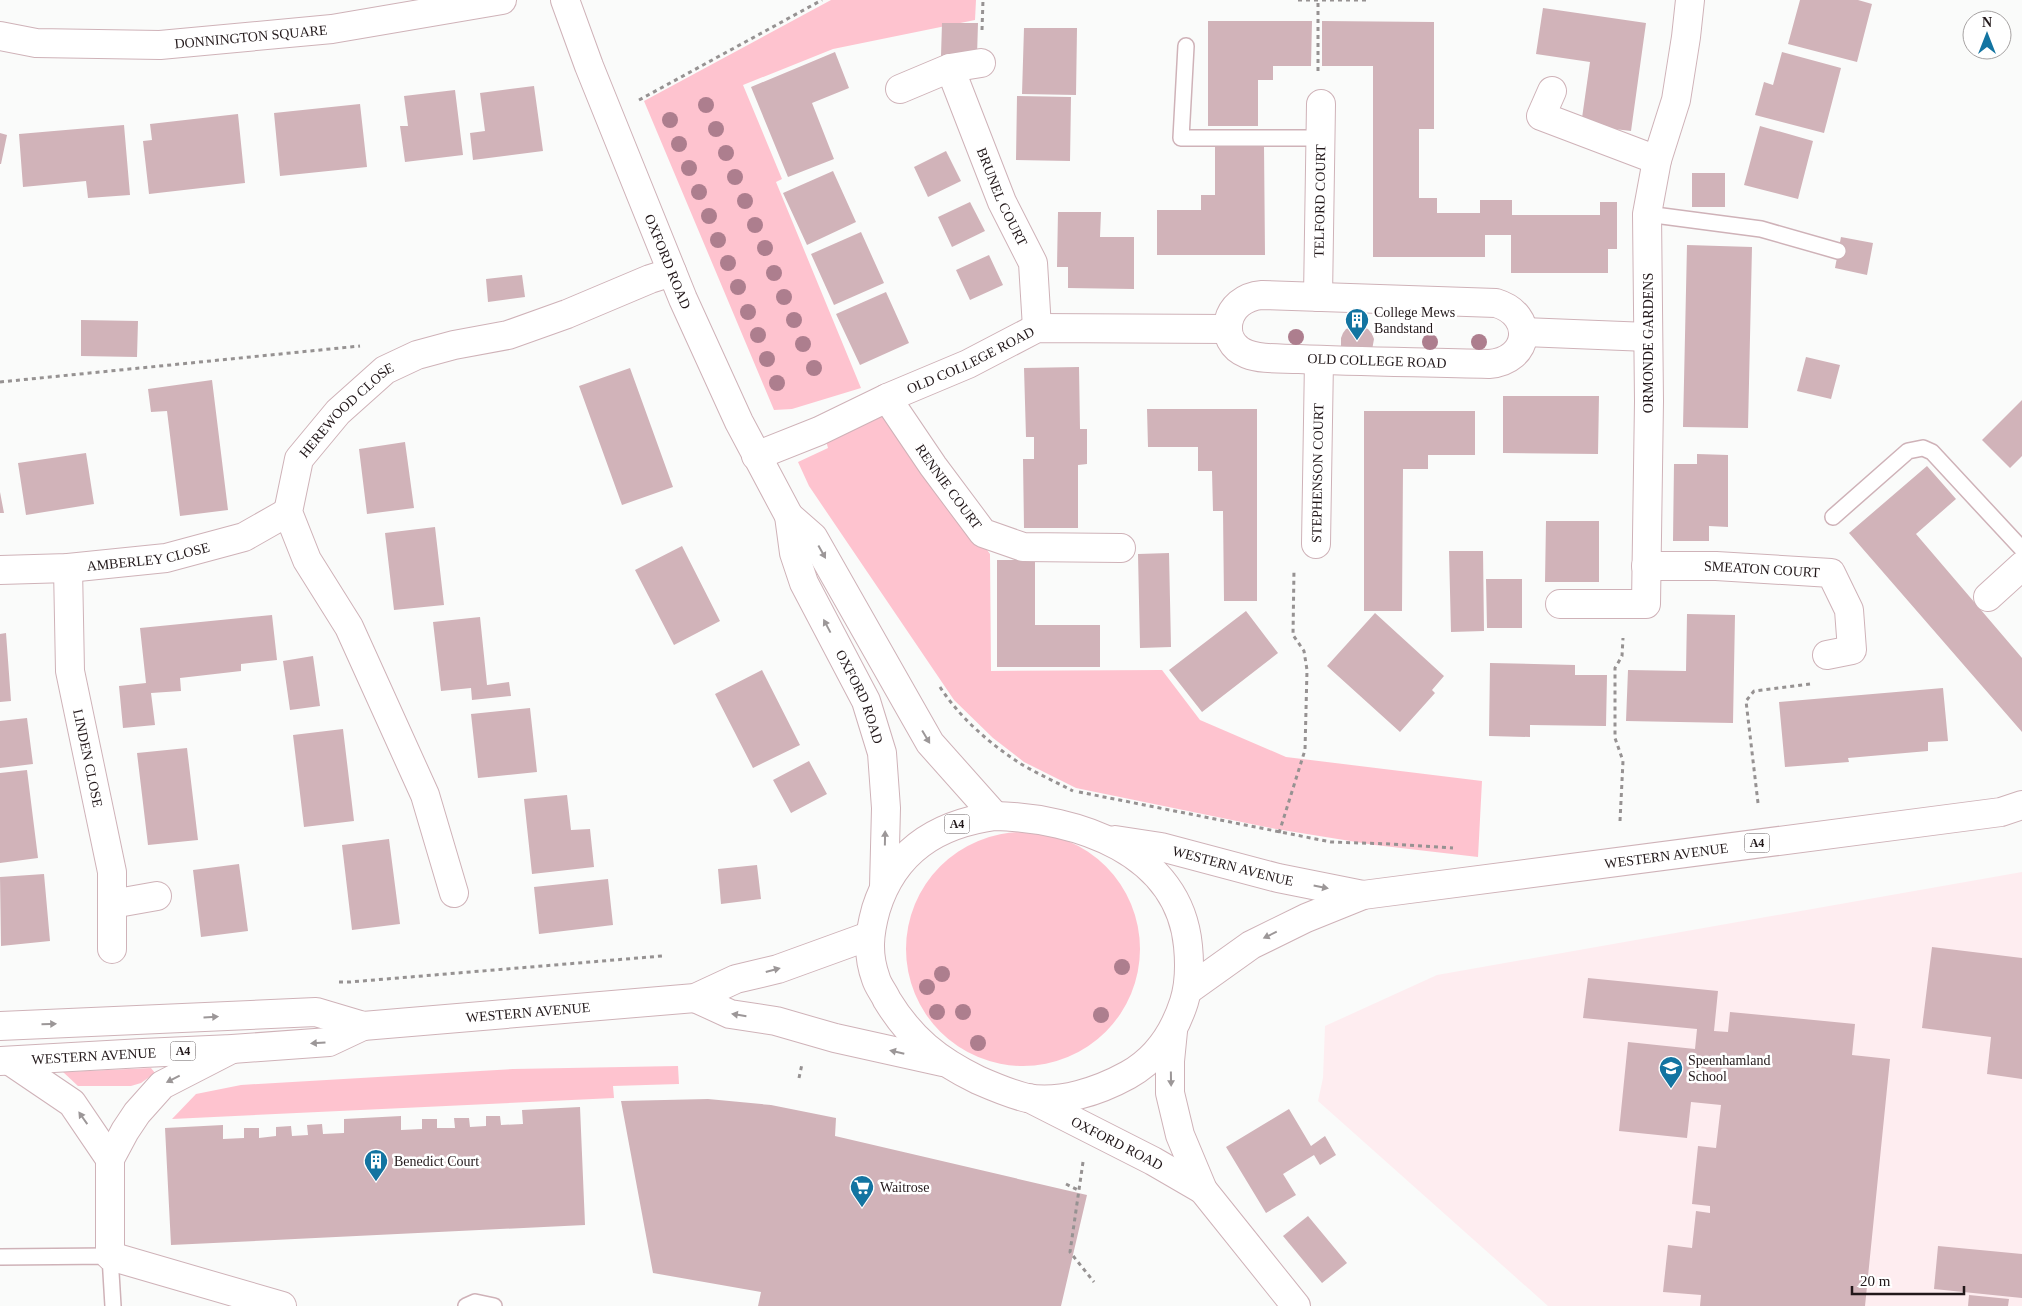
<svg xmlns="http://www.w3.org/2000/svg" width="2022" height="1306" viewBox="0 0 2022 1306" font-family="'Times New Roman',serif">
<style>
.built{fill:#feedf0}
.grass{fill:#fec3cf}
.building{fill:#d1b3b9}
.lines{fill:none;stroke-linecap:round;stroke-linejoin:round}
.lane-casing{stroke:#cfb2b8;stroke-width:18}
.street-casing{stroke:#cfb2b8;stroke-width:30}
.secondary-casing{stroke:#cfb2b8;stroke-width:30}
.primary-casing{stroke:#cfb2b8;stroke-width:30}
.path{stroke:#969292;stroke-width:3;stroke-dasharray:4 4;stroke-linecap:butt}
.lane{stroke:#fff;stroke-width:15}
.street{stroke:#fff;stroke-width:28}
.secondary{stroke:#fff;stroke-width:28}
.primary{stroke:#fff;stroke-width:28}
.tree{fill:#ad7e8e}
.oneway{fill:#9c9798}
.labels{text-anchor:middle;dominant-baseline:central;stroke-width:5;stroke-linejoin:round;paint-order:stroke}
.shield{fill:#fff;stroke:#645d5f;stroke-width:1}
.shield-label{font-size:12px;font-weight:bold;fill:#22181a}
.street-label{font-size:14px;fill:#22181a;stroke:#fff}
.poi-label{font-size:14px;fill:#22181a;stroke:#fff;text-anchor:start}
</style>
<rect width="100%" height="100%" fill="#fafbfa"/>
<path class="built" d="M2022,872V1306H1548L1318,1101L1323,1078L1325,1026L1437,975Z"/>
<path class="grass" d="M831,0H976L975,20L833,49L743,85L782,179L776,182L861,388L792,409L774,410L644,101Z
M883,406L990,554L991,671L1162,670L1200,720L1286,757L1482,781L1478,857L1375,845L1276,829L1076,788L1024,762L993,738L954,700L809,486L798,462L828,448L824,434Z
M906 949a117 117 0 1 1 234 0a117 117 0 1 1-234 0Z
M678,1066L679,1084L613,1086L614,1098L172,1119L196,1094L241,1085L513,1069Z
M151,1068L155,1073L141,1083L131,1086H78L63,1072Z"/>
<path class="building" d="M1800,0H1858L1872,4L1857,62L1788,44Z
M1543,8L1646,23L1631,131L1581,125L1590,62L1536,54Z
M1208,21H1312L1311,66H1273V80H1258V126H1208Z
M1322,21L1434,22V129H1419V198H1437V213H1480V200H1512V215H1600V202H1617V249H1608V273H1511V235H1485V257H1373V66H1322Z
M942,23H978L977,56H941Z
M1024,28H1077L1076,95L1022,94Z
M835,52L849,88L812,103L834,159L788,177L751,87Z
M1782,52L1841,68L1824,133L1755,115L1764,82L1773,85Z
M534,86L543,151L473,160L470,133L485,131L480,93Z
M455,90L463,155L405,162L400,126H408L404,96Z
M1017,96L1071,97L1070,161L1016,160Z
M360,104L367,167L280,176L274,113Z
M238,114L245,183L149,194L143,141L152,140L150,124Z
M124,125L130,195L88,198L86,181L23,187L19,134Z
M1760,126L1813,141L1798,199L1744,185Z
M0,133L7,135L1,164H0Z
M1264,146L1265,255H1157V210H1201V195H1215V147Z
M946,151L961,181L928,197L914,167Z
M833,171L856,222L807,245L783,193Z
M1692,173H1725V207H1692Z
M970,202L985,231L952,247L938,217Z
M1058,212H1101L1100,237H1134V289L1068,288V267H1057Z
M861,232L884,283L834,305L811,254Z
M1841,237L1873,243L1867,275L1835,268Z
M1687,245L1752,247L1748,428L1683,427Z
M989,255L1003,285L970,300L956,270Z
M522,275L525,297L488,302L486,279Z
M886,292L909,343L860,365L836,314Z
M81,320L138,321L137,357L81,356Z
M1357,325L1368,329L1372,334L1374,339L1372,350L1341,348V338L1343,333L1346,329Z
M1806,357L1840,365L1831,399L1797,391Z
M1079,367L1080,429H1087V464L1078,465V528H1024L1023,459H1034V437H1026L1024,368Z
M630,368L673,487L622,505L579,386Z
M212,380L228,510L180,516L167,411L151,412L148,389Z
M1503,396H1599L1598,454L1503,453Z
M2022,400V456L2010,468L1982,440Z
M1147,409H1257V601H1224L1223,511H1213L1212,471H1198V447H1148Z
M1364,411H1475V455H1428V469H1403L1402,611H1364Z
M405,442L414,508L367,514L359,449Z
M86,453L94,504L26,515L18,463Z
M1697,454L1728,455V527L1709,526V541H1673L1674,464H1697Z
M1927,466L1956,499L1916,534L2022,658V732L1849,533Z
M0,492L4,513H0Z
M1546,521H1599V582H1545Z
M435,527L444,605L394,610L385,533Z
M682,546L720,621L674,645L635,570Z
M1449,551H1483L1484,631L1451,632Z
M1169,553L1171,647L1140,648L1138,554Z
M997,560H1035V625H1100V667H997Z
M1486,579H1522V628H1487Z
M1246,611L1278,653L1202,712L1169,670Z
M1375,613L1444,676L1432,690L1435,693L1400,732L1327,666Z
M1687,614L1735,615L1733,723L1626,721L1628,670L1686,671Z
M272,615L277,660L241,664V671L180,678L181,691L151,693L155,725L123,728L119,686L146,683L140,628Z
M480,617L487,685L509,682L511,696L472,700L471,688L441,691L433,622Z
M6,633L11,701L0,702V634Z
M313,656L320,706L290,710L283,661Z
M1490,663L1575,665V675H1607L1606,726L1530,725V737L1489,736Z
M762,670L800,745L753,768L715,694Z
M1943,688L1948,741L1928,742V751L1848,758L1849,762L1785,767L1779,702Z
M530,708L537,772L478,778L471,714Z
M27,718L33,764L0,768V721Z
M343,729L354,821L304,827L293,735Z
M187,748L198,840L148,845L137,753Z
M809,761L827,794L791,813L773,780Z
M27,770L38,858L0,863V773Z
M567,795L571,830L590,829L594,867L532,874L524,799Z
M389,839L400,924L352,930L342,845Z
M239,864L248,931L201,937L193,870Z
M757,865L761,899L721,904L718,869Z
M44,874L50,941L1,946L0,877Z
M608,879L613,925L539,934L534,887Z
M1932,947L2022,958V1079L1987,1074L1991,1037L1922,1028Z
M1588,978L1718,991L1714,1031L1728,1032L1730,1012L1855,1024L1852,1055L1890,1059L1865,1306H1700L1701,1295L1663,1292L1668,1245L1692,1248L1696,1211L1710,1213V1206L1692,1204L1698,1146L1716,1148L1721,1105L1691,1102L1687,1138L1619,1131L1628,1042L1695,1049L1697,1029L1583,1018Z
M708,1099L771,1105L836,1118L835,1136L1087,1195L1061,1306H758L761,1292L653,1273L621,1101Z
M580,1107L585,1225L171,1245L165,1128L223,1125V1139L244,1138V1128H259V1138L276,1136V1127L291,1126L292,1136L308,1135L307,1125L322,1124L323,1134L344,1133V1119L401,1116V1130L422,1129V1119H437V1128H455L454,1118H469L470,1127L486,1126V1116H500L501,1125L523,1124L522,1110Z
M1289,1109L1311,1146L1325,1136L1336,1155L1320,1165L1314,1155L1283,1174L1296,1195L1266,1213L1226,1147Z
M1308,1216L1347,1263L1322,1283L1283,1236Z
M1938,1246L2022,1254V1298L1934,1289Z
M1969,1295L2009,1299L2008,1306H1968Z"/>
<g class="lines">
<g class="lane-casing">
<path id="lane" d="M1186,46L1181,138H1320
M1647,214L1761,229L1838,251
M1833,517L1908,451L1923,448L1932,452L2022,549
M0,1257L110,1256L113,1306
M466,1306L475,1302L494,1306"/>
</g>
<g class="street-casing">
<g id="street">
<path id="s1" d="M0,36L36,43L160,45L332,29L502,0"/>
<path id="s2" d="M950,68L1002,202L1033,263L1037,328"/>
<path d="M900,89L950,68L981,63"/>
<path d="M1552,91L1541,116L1657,160"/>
<path d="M1262,295L1496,303C1536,315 1530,361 1489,364C1426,362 1362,362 1299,359C1283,358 1262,360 1247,354C1216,342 1224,298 1262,295Z"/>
<path id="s3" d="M1318,297L1321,104"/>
<path d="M1523,332L1648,337"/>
<path id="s4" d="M887,398L933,466L983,533L1023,547L1121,548"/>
<path id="s5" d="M756,456L819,431L887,398L968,364L1037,328L1228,329"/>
<path id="s6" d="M1316,544L1319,360"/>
<path id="s7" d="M1646,566H1716L1831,573L1849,610L1852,650L1827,655"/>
<path id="s8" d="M68,568L70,671L112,872V949"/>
<path id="s9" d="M0,570L68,568L166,558L244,537L288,512"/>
<path d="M1988,597L2022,566"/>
<path d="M1560,604H1646L1649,401L1647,214L1657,160L1676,100L1686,37L1690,0"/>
<path id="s10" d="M454,893L425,795L349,627L307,560L288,512L299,459L338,412L385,370L417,355L454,345L508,335L567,314L650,279L672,272"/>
<path d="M112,904L157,896"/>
<path d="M232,1049L162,1085L137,1113L125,1131L110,1159V1256L282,1306"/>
<path d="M10,1061L72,1103L110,1159"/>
</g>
</g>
<g class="secondary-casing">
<g id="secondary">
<path id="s11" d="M565,0L589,66L683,299L739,422L789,516L794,553L804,583L866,701L882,753L886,808L884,887"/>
<path d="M789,516L813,537L930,743L995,816"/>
<path d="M1173,1031L1170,1061V1093L1180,1135L1203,1190L1296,1306"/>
<path id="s12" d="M1029,1098L1153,1161L1203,1190"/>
</g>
</g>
<g class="primary-casing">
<g id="primary">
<path d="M995,816C1077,818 1179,851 1188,946C1190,966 1190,983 1184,1002C1174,1033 1157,1059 1128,1075C1099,1091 1060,1104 1027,1098C1010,1094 994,1087 978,1080C937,1060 911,1039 887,1000C884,993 878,986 876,979C867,954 869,934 876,909C894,851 937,824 995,816Z"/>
<path id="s13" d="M1115,840L1161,847L1278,878L1363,895"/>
<path id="s14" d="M1188,990L1251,945L1306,918L1363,895L2001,812L2022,805"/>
<path d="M695,998L730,1014L776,1021L835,1038L943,1062"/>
<path id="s15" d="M0,1026L316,1012L363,1026L695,998L736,979L778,969L869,936"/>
<path id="s16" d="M0,1061L143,1053L232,1049L329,1042L363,1026"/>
</g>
</g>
<path class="path" d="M1298,0H1370
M982,30L983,0
M1318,71V1
M639,100L822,0
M0,382L360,346
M940,687C960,718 990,744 1021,764C1038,774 1056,782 1073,791
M1079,792L1331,842L1390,844L1453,848
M1758,803L1746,701L1754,691L1810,684
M1620,821L1623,761L1615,738V668L1622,656L1623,638
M1279,833L1305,750L1307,670L1304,651L1293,635L1294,569
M339,982H350L662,956
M799,1078L802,1064
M1083,1162L1070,1252L1094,1282
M1066,1184L1078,1190"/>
<use href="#lane" class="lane"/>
<use href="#street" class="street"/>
<use href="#secondary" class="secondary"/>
<use href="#primary" class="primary"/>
</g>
<g class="tree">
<circle cx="706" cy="105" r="8"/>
<circle cx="670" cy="120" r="8"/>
<circle cx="716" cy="129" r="8"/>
<circle cx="679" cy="144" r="8"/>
<circle cx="726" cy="153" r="8"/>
<circle cx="689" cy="168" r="8"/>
<circle cx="735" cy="177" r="8"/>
<circle cx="699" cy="192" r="8"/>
<circle cx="745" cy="201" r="8"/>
<circle cx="709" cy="216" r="8"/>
<circle cx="755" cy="225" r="8"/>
<circle cx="718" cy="240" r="8"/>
<circle cx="765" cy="248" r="8"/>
<circle cx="728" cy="263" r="8"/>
<circle cx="774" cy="273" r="8"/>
<circle cx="738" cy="287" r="8"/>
<circle cx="784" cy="297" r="8"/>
<circle cx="748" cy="312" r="8"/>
<circle cx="794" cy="320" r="8"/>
<circle cx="758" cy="335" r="8"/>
<circle cx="1296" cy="337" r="8"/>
<circle cx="1430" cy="342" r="8"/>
<circle cx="1479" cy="342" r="8"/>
<circle cx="803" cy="344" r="8"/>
<circle cx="767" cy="359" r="8"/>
<circle cx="814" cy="368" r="8"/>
<circle cx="777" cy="383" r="8"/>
<circle cx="1122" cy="967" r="8"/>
<circle cx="942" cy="974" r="8"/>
<circle cx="927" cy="987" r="8"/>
<circle cx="937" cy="1012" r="8"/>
<circle cx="963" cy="1012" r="8"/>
<circle cx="1101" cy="1015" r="8"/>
<circle cx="978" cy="1043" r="8"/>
</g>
<defs><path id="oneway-solid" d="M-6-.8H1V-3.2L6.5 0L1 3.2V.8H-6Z" transform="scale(1.25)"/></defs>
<g class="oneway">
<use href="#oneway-solid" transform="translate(822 552) rotate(61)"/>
<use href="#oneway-solid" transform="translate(827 626) rotate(-118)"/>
<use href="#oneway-solid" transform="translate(926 737) rotate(59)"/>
<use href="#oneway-solid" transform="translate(885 838) rotate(-89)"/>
<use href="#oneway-solid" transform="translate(1321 887) rotate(11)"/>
<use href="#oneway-solid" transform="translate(1270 935) rotate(154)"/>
<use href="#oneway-solid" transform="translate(773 970) rotate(-15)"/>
<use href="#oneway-solid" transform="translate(739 1015) rotate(-171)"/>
<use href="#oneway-solid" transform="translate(211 1017) rotate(-3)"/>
<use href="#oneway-solid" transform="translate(49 1024) rotate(-2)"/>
<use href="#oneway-solid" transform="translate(318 1043) rotate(176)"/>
<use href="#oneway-solid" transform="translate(897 1052) rotate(-167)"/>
<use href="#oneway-solid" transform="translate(173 1079) rotate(153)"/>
<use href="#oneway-solid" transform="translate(1171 1079) rotate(89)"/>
<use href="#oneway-solid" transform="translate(83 1118) rotate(-125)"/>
</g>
<defs>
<g id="building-pin" transform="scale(1.25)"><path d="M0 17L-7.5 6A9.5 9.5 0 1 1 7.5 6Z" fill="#1374a1" stroke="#fff"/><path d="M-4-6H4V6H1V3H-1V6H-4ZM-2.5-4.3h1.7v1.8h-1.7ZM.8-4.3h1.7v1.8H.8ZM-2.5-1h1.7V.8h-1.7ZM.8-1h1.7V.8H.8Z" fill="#fff"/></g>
<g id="school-pin" transform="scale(1.25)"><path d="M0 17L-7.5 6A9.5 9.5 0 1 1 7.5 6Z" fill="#1374a1" stroke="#fff"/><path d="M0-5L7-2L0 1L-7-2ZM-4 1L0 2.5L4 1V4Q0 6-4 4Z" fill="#fff"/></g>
<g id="supermarket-pin" transform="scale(1.25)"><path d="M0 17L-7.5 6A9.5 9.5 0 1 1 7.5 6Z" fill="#1374a1" stroke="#fff"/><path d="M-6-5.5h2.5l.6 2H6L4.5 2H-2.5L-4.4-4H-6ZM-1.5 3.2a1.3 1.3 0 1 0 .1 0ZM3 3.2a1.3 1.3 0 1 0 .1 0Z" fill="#fff"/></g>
</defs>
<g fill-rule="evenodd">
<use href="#building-pin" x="1357" y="320"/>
<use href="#school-pin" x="1671" y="1068"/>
<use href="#building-pin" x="376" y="1161"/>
<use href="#supermarket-pin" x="862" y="1187"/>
</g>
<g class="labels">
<g class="shield">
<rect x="944.5" y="814.5" width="25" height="19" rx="4"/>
<rect x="1744.5" y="833.5" width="25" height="19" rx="4"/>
<rect x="170.5" y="1041.5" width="25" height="19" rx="4"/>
</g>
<g class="shield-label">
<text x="957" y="824">A4</text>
<text x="1757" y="843">A4</text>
<text x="183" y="1051">A4</text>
</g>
<g class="street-label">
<text stroke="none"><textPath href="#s1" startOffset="252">DONNINGTON SQUARE</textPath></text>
<text stroke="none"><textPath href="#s2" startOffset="139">BRUNEL COURT</textPath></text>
<text stroke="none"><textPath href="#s3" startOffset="96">TELFORD COURT</textPath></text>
<text stroke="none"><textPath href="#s11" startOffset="281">OXFORD ROAD</textPath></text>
<text transform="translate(1648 343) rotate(-90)">ORMONDE GARDENS</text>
<text stroke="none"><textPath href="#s5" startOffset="235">OLD COLLEGE ROAD</textPath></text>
<text transform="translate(1377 361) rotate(2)">OLD COLLEGE ROAD</text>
<text stroke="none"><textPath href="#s10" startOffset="540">HEREWOOD CLOSE</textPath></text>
<text stroke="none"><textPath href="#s6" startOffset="71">STEPHENSON COURT</textPath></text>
<text stroke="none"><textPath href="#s4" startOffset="108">RENNIE COURT</textPath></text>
<text stroke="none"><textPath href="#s9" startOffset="149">AMBERLEY CLOSE</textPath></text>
<text stroke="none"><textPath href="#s7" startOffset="116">SMEATON COURT</textPath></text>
<text stroke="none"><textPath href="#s11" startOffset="759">OXFORD ROAD</textPath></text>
<text stroke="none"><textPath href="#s8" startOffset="192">LINDEN CLOSE</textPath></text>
<text stroke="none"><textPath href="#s14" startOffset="506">WESTERN AVENUE</textPath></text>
<text stroke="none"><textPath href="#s13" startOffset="121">WESTERN AVENUE</textPath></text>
<text stroke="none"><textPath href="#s15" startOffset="531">WESTERN AVENUE</textPath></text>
<text stroke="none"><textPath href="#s16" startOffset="94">WESTERN AVENUE</textPath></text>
<text stroke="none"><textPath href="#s12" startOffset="99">OXFORD ROAD</textPath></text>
</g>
<g class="poi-label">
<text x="1374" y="312">College Mews<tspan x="1374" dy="16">Bandstand</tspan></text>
<text x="1688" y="1060">Speenhamland<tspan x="1688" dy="16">School</tspan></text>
<text x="394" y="1161">Benedict Court</text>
<text x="880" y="1187">Waitrose</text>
</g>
</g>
<g transform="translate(1987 35)"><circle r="24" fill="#ffffff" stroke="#a7a3a3"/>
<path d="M0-4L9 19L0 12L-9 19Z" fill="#1374a1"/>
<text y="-8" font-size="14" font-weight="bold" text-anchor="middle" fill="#22181a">N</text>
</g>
<path d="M1852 1286v8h112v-8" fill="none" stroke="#22181a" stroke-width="2.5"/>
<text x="1860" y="1286" font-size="15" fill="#22181a" stroke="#ffffff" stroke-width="4" paint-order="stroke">20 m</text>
</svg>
